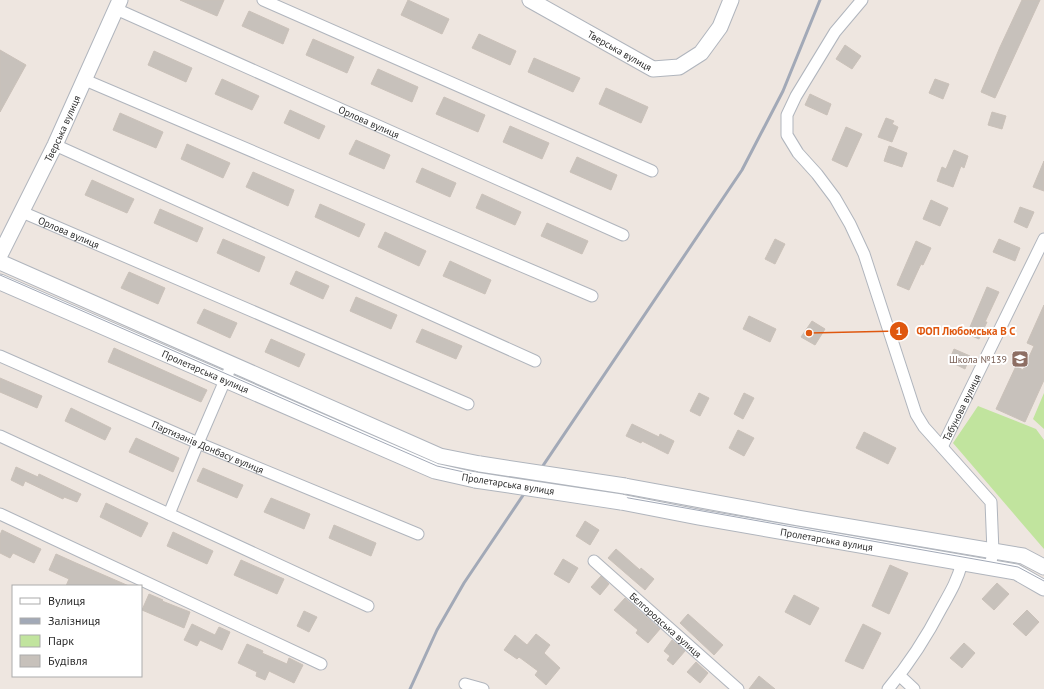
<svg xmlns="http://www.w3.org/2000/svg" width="1044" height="689" viewBox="0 0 1044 689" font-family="'PT Sans',sans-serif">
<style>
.green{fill:#c1e49e}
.building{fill:#c7c1bb;stroke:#cac1b9}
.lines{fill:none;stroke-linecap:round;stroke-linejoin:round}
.street-casing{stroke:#b0b5bd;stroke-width:13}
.secondary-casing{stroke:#b0b5bd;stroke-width:17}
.street{stroke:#fff;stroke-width:11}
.secondary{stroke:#fff;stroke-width:15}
.tram{stroke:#a2a9b7;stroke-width:1}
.rail{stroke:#a2a9b7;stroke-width:3}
.secondary-bridge-casing{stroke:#b0b5bd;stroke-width:17;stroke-linecap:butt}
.secondary-bridge{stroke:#fff;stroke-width:15}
.labels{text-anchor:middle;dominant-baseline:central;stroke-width:4;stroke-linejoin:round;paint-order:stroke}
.street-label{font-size:10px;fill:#2d2d2d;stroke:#fff}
.education-label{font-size:10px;fill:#785e54;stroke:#fff;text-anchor:end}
.leader{fill:none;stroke:#df570e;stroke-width:1.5}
.callout-dot{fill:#df570e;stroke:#fff;stroke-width:1.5}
.mark-label{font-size:12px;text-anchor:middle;font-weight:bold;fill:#fff}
.callout-label{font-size:11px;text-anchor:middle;font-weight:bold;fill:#df570e;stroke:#fff;stroke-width:4;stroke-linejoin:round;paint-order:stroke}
</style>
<rect width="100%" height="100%" fill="#eee6e0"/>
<path class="green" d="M1044,393V429L1033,419Z
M978,406L1036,429L1044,440V549L953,443Z"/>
<path class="building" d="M180,0H224L217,16Z
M408,0L449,19L442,34L401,15Z
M1022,0H1040L995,98L981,92L1000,47Z
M249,11L289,29L283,44L242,26Z
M479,34L516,51L510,65L472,48Z
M313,39L354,57L347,73L306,55Z
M845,45L861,56L852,69L836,59Z
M0,50L26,65L0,112Z
M154,51L192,68L186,82L148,65Z
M534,58L580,78L573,92L528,72Z
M378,69L418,87L412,102L371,84Z
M222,79L259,96L252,110L215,94Z
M935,79L949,84L943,99L929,93Z
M606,88L648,107L641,123L599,104Z
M810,94L831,104L827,115L805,105Z
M444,97L485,115L478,132L436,114Z
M290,110L325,126L319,139L284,123Z
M992,112L1006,116L1002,129L988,125Z
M120,113L163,132L156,148L113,130Z
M886,118L894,121L892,124L898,127L892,142L878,137Z
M510,126L549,143L542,159L503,142Z
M846,127L862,134L847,167L832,160Z
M356,140L390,155L384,169L349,154Z
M187,144L230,163L223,178L181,159Z
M889,146L907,153L902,167L884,161Z
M954,150L968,156L964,168L961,166L953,187L937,181L942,167L946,169Z
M577,157L617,175L611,190L570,172Z
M1044,161V191L1033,187Z
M422,168L456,183L450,197L416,182Z
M253,172L294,190L288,206L246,187Z
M92,180L134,199L127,213L85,195Z
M482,194L521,212L515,225L476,208Z
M931,200L948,208L940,226L923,219Z
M320,204L365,224L359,237L315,217Z
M1020,207L1034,212L1027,228L1014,222Z
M160,209L203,228L197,242L154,223Z
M547,223L588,241L582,254L541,236Z
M385,232L426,251L419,266L378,247Z
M223,239L265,257L259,272L217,253Z
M775,239L785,244L775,264L765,259Z
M999,239L1020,248L1015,261L993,252Z
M916,241L931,248L923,265L921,264L909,290L897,285Z
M450,261L491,280L485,294L443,276Z
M296,271L329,286L323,299L290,284Z
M129,272L165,288L158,304L121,288Z
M987,287L999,292L985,322H987L979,339L967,334Z
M356,297L397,315L391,329L350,311Z
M1044,305V380L1025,422L996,409L1016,366L1023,370L1034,346L1027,343Z
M204,309L237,323L230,338L197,323Z
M749,316L776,329L770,342L743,329Z
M812,321L825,329L815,345L801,337Z
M422,329L462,346L456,359L416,342Z
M271,339L305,354L299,367L265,352Z
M114,348L207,390L201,402L108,362Z
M954,349L970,356L965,369L949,361Z
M0,378L42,396L37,408L0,392Z
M699,393L709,398L700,416L690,411Z
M744,393L754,398L743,419L734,414Z
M71,408L111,428L105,440L65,421Z
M632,424L659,437L660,434L674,441L668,454L642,441L641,443L626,436Z
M738,430L754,438L744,456L729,448Z
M864,432L896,448L888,464L856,448Z
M136,438L179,458L173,472L129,452Z
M16,467L38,477L39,474L81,494L77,502L64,497L63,499L25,481L23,486L11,480Z
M203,468L243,485L237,498L197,481Z
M271,498L310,514L304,529L264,512Z
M106,503L148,523L141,537L100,517Z
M585,521L599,530L590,545L576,536Z
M334,525L376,543L371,556L329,538Z
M2,530L41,549L34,563L13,553L10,558L0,553V535Z
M173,532L213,551L207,564L167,546Z
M616,549L640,570L641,568L654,579L645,590L608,558Z
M56,554L76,563L129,586H66L69,579L49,570Z
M563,559L578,568L569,583L554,574Z
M241,560L284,579L277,594L234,575Z
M890,565L908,573L889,614L872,606Z
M601,576L609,584L600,595L591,587Z
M997,583L1009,594L994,610L982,599Z
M149,594L163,600L162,601L190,612L184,628L142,610Z
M794,595L819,608L810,625L785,612Z
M625,598L660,629L648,643L636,633L638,630L614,610Z
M1027,610L1039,622L1026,636L1013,624Z
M304,611L317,617L309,632L297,626Z
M688,614L723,645L714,655L680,623Z
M192,624L215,635L219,627L230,632L222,650L200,640L197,646L184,640Z
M863,624L881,633L863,669L845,661Z
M536,634L550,645L544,653L560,668L546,685L535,675L538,671L519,657L517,659L504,650L515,635L527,645Z
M672,640L685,651L673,665L667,660L670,656L664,651Z
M964,643L975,653L962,668L950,658Z
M247,644L263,651L262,653L287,664L289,658L303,665L294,683L269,671L265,680L256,676L257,672L238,663Z
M696,662L708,673L700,683L687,672Z
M759,676L775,689H749Z"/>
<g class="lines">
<g class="street-casing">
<g id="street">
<path d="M263,0L652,171"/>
<path d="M862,0L835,32L796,96L787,115V135L798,153L817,174L835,198L850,224L864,254L916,414L924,427L991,502L993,552L990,567"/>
<path id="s1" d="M116,9L623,235"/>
<path d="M85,80L592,296"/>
<path d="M55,145L535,361"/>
<path id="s2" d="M22,212L468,404"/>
<path id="s3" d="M0,356L198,443L418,534"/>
<path d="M0,436L368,606"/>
<path id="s4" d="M942,447L1044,239"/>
<path d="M0,514L321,664"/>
<path d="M169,514L198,443L232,364"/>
<path id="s5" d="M594,561L738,689"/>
<path d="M899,675L914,689"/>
<path d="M465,684L483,689"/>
<path d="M888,689C909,664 927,636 942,607C951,591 957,581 962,563"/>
</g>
</g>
<g class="secondary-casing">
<g id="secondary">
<path id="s6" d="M530,0L653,69L679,67L701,53L720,27L731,0"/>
<path id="s7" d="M0,255L55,145L120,0"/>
<path d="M0,262L440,456L480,464"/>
<path id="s8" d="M0,282L435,471L475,480"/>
<path d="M625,486L798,518L1023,556L1044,567"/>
<path id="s9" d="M621,502L698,517L1016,572L1044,588"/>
</g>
</g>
<use href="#street" class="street"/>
<use href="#secondary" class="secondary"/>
<path class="tram" d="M0,275L437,466L477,475L623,497L991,562L1018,567L1044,581"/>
<path class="rail" d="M410,689L437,630L464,583L742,170L783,91L820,0"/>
<g class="secondary-bridge-casing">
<path id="secondary-bridge" d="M480,464L625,486
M475,480L621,502"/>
</g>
<use href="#secondary-bridge" class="secondary-bridge"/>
</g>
<defs>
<g id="school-square" transform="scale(0.9)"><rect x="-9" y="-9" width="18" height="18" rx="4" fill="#8d6e63" stroke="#fff"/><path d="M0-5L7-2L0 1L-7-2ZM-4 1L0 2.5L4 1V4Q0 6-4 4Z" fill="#fff"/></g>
</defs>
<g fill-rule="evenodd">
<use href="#school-square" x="1020" y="359"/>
</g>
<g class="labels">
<g class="street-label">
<text stroke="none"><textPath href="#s6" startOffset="103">Тверська вулиця</textPath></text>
<text stroke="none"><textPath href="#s1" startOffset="277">Орлова вулиця</textPath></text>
<text stroke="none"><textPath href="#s7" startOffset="141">Тверська вулиця</textPath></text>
<text stroke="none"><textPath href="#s2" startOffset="51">Орлова вулиця</textPath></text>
<text stroke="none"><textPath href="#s8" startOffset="224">Пролетарська вулиця</textPath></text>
<text stroke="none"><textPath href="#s4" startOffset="44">Табунова вулиця</textPath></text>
<text stroke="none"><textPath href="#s3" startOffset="227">Партизанів Донбасу вулиця</textPath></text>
<text transform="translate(508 484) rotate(9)">Пролетарська вулиця</text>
<text stroke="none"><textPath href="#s9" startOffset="209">Пролетарська вулиця</textPath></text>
<text stroke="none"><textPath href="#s5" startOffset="96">Бєлгородська вулиця</textPath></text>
</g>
<g class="education-label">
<text x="1007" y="359">Школа №139</text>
</g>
</g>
<path class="leader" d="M809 333L899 331"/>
<g class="callout-dot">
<circle cx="809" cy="333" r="4"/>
<circle cx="899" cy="331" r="10"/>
</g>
<g class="mark-label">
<text x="899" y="335">1</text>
</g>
<g class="callout-label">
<text x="966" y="335">ФОП Любомська В С</text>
</g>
<rect x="12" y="585" width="130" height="92" fill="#ffffff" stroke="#ababab"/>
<rect x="20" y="598" width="20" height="6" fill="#ffffff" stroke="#ababab"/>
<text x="48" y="605" font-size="12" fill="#2d2d2d">Вулиця</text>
<rect x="20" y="618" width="20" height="6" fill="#a2a9b7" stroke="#ababab"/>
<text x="48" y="625" font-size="12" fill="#2d2d2d">Залізниця</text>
<rect x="20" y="635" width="20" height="12" fill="#c1e49e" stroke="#ababab"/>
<text x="48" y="645" font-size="12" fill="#2d2d2d">Парк</text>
<rect x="20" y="655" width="20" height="12" fill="#c7c1bb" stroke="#ababab"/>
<text x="48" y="665" font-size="12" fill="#2d2d2d">Будівля</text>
</svg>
